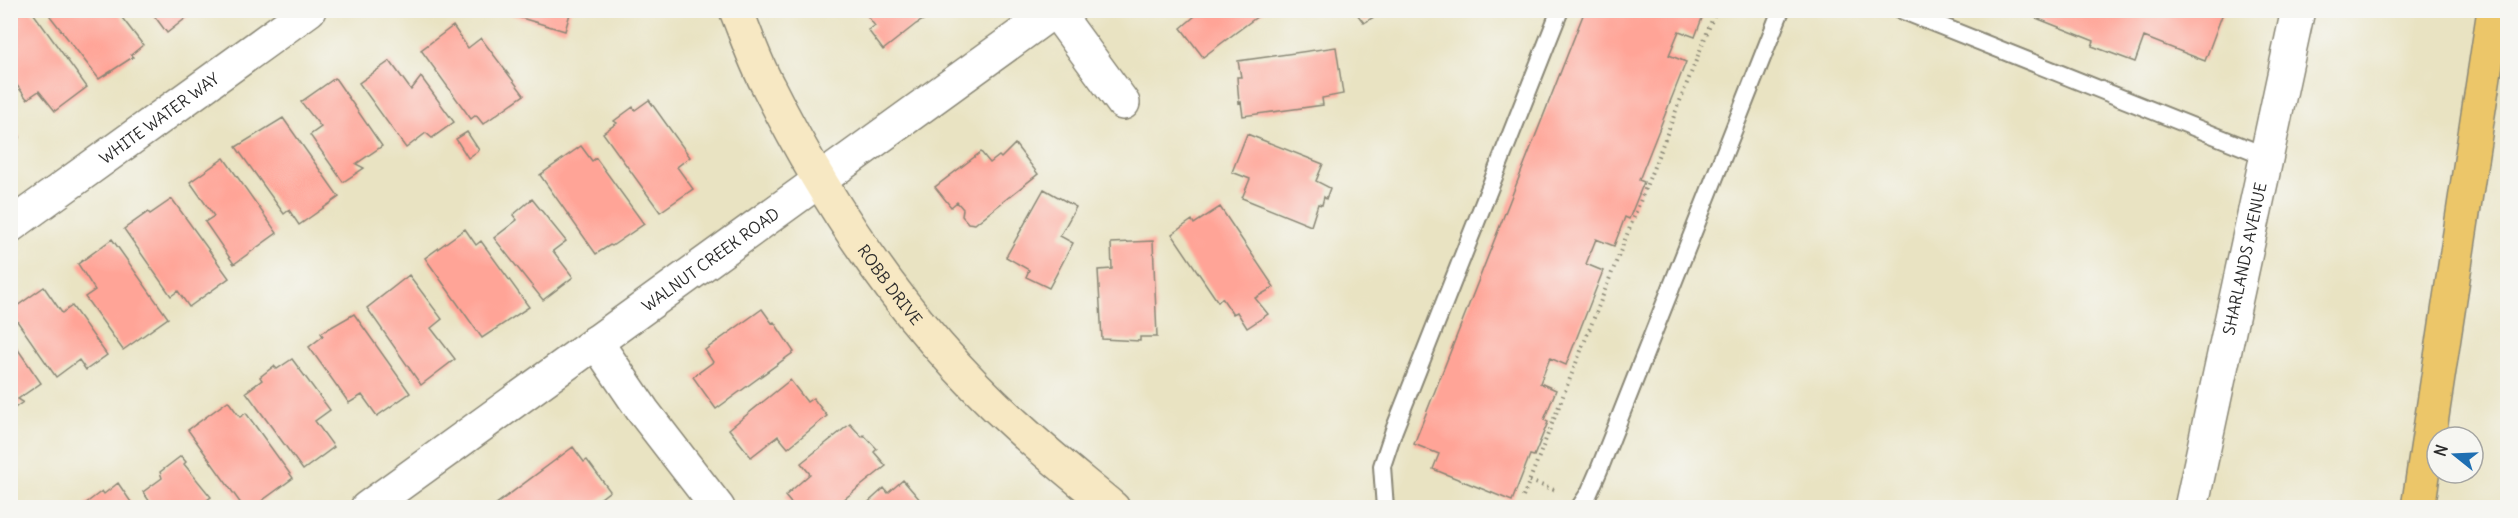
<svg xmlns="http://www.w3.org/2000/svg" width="2518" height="518" viewBox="0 0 2518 518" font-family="Delius,sans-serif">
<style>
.building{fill:#ffa497}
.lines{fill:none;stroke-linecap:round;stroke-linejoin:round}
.service-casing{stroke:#8a8776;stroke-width:20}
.minor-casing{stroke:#8a8776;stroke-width:36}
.secondary-casing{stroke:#8a8776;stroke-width:36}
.motorway-casing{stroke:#8a8776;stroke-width:36}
.path{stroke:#8a8776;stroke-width:4;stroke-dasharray:1.5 4.5;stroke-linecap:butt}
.service{stroke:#fff;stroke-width:16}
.minor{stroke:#fff;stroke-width:33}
.secondary{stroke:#f7e8c3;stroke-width:33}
.motorway{stroke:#ecc669;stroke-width:33}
.labels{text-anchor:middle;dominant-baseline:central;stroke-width:5;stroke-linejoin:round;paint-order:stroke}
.street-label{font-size:16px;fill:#2b2b2b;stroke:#f6f6f2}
</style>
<rect width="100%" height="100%" fill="#f6f6f2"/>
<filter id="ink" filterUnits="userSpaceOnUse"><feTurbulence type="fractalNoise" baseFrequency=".0167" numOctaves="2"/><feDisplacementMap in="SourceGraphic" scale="12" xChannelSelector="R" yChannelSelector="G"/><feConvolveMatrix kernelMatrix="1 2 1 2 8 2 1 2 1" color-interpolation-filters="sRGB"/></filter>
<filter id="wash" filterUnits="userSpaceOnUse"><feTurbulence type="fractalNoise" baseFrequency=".008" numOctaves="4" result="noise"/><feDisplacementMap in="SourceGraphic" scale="24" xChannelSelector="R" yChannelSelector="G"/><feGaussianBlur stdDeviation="1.35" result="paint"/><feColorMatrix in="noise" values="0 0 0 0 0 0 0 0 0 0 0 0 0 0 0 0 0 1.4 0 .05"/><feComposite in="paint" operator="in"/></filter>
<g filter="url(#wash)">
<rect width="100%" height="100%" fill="#e9e3c2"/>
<g id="blocks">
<path class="building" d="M10,10H31L87,87L55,111L39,91L27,99L10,76Z
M55,10H116L143,45L131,55L133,57L99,79L50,16Z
M150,10H196L167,33Z
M509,10H571L565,31L508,14Z
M863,10H925L930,16L916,24L883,50L868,30L875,26Z
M1202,10H1266L1203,57L1181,28Z
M1354,10H1385L1364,23Z
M1585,10H1705L1695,37L1679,31L1669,55L1686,62L1639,180L1644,182L1629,219L1625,217L1614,246L1596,239L1586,264L1603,271L1566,365L1550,358L1540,383L1556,390L1544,420L1548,422L1534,456L1530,455L1512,501L1433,469L1439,454L1414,444Z
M2016,10H2224L2205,61L2144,37L2135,62L2092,46L2094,41Z
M453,26L468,48L481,38L524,95L483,124L476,115L471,119L421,50Z
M1336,47L1343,94L1322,98L1323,105L1243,116L1241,102L1239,103L1237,77H1241L1238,61Z
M390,61L411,90L421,77L454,122L432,138L426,133L406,148L359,83Z
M335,78L382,146L356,164L364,168L343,182L310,135L321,127L301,102Z
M649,100L690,157L677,167L693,189L660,212L603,133L617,123L614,121L633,107L635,110Z
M283,118L339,197L299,225L289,210L284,214L236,147Z
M10,124L20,137L10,144Z
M467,132L479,150L468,158L456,139Z
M1247,134L1323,164L1316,181L1330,188L1326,199L1324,197L1322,205L1318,204L1311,226L1242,198L1250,179L1232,172Z
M1015,144L1038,174L975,224L968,223L962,216L963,209L957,202L951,207L935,187L981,152L990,163L999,156L1001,158Z
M581,146L592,161L596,158L644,224L612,246L610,245L596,254L540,175Z
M224,158L277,233L234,264L205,222L214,216L190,182Z
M1044,189L1076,207L1060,236L1073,243L1049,288L1026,277L1029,270L1006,257Z
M172,199L229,278L189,307L178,291L171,296L124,229L148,212L150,214Z
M532,199L566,241L553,251L573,277L543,300L494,238L517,220L513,215Z
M1220,207L1274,287L1255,298L1268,314L1247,328L1237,312L1233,314L1222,298L1218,302L1172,234L1192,220L1194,224Z
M465,229L476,245L481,241L529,307L482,338L425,258Z
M112,239L168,318L123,350L85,297L95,290L78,264Z
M1153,241L1157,337H1140V341L1102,339L1098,270L1112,269L1111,243Z
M409,275L442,319L431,328L455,359L421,385L367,308Z
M44,287L62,313L72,306L107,355L86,370L79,360L56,377L10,311Z
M762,309L772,323L774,322L794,352L716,409L693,377L713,362L705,350Z
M354,314L410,393L377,416L362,395L349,403L309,347L323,336L321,333Z
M10,338L41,383L18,399L23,402L10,411Z
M292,359L330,410L315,421L334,447L303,470L246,392L262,380L260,377L274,366L277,369Z
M790,380L807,402L813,398L827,416L788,448L778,436L751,457L729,429Z
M228,401L240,417L246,413L293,478L252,508H244L188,430Z
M850,424L862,437L864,435L877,449L874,452L886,466L833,508H795L785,496L810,474L801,463Z
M573,447L584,462L587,460L610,491L588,508H497L495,505Z
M181,456L186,462L184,464L211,497L199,506L200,508H154L143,492L162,478L160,472Z
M903,480L927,508H862L884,488L888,493Z
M118,483L135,508H84L87,506L85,504L102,491L104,494Z"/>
</g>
</g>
<g filter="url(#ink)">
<use href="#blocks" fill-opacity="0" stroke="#8a8776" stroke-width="1.5"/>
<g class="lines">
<g class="service-casing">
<path id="service" d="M1901,10L2266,156
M1385,508L1382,466L1394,430L1560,10
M1579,508L1589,493L1599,470L1781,10"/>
</g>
<g class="minor-casing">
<g id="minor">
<path d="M1055,10L1123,103"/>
<path id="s1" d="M10,226L309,10"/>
<path d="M596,342L643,411L718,508"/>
<path id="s2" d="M367,508L1055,10"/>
<path id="s3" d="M2191,508L2298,10"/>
</g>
</g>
<g class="secondary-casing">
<g id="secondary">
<path id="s4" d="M736,10C746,35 755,62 768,86C831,212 914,334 1019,428C1049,456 1081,481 1113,508"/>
</g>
</g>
<g class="motorway-casing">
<path id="motorway" d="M2418,508L2494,10"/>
</g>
<path class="path" d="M1530,481L1554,490
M1523,497L1716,10"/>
<use href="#service" class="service"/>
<use href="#minor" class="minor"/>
<use href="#secondary" class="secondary"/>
<use href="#motorway" class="motorway"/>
</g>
</g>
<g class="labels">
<g class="street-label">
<text stroke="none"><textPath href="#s1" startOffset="184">WHITE WATER WAY</textPath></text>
<text stroke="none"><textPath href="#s2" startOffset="424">WALNUT CREEK ROAD</textPath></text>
<text stroke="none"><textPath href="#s3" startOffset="255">SHARLANDS AVENUE</textPath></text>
<text stroke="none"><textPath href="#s4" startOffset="316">ROBB DRIVE</textPath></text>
</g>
</g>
<rect width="2518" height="518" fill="none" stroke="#f6f6f2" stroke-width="36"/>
<g transform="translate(2455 455) rotate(288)"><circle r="28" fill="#f6f6f2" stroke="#a5a5a2" stroke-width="1.5"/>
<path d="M0-4.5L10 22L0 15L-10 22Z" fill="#1f6fb2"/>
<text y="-9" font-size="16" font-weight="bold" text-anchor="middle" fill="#2b2b2b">N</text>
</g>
</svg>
